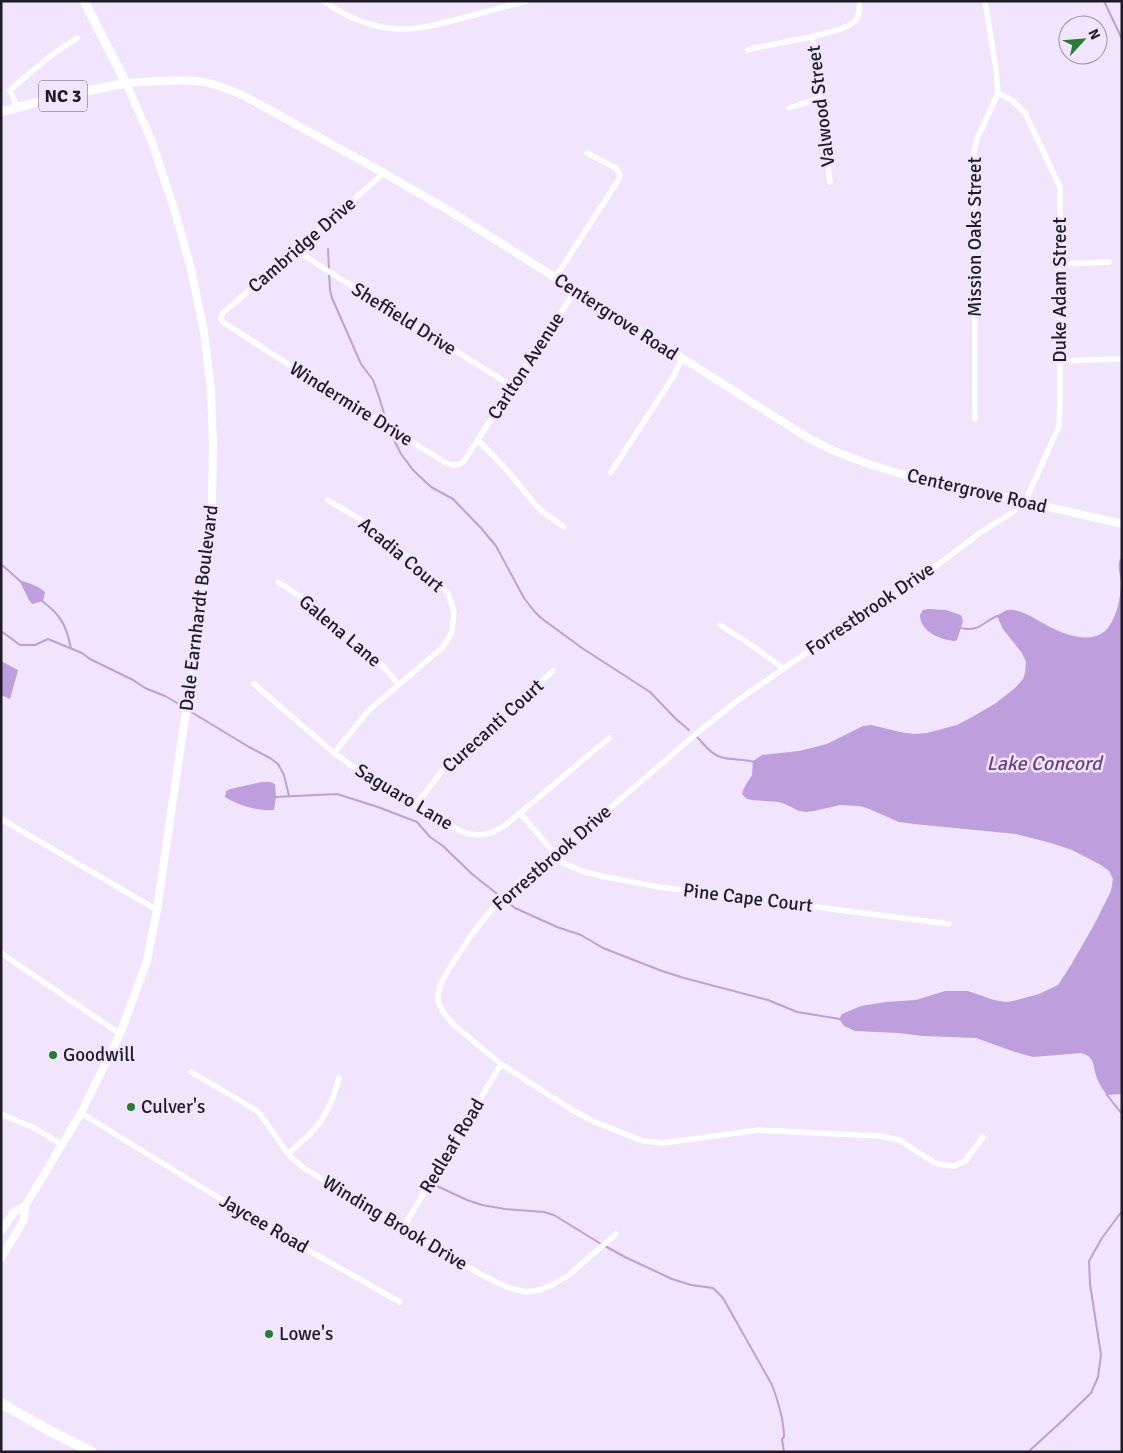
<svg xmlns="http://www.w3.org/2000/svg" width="1123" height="1453" viewBox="0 0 1123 1453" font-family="Signika,sans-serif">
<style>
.water{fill:#bf9ede}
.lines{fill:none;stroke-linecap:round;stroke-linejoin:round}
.stream{stroke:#bf9ede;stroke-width:2}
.street{stroke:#fff;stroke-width:5.5}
.secondary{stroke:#fff;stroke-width:8}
.primary{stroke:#fff;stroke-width:9}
.highway{stroke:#fff;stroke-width:10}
.poi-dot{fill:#248031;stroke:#f1e5fd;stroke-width:2}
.labels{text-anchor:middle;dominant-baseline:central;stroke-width:5;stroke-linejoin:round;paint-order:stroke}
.shield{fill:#f1e5fd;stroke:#5e5766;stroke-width:1}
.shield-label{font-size:18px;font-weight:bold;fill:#1f1a25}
.street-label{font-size:19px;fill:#1f1a25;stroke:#f1e5fd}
.poi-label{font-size:19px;fill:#1f1a25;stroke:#f1e5fd;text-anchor:start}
.water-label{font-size:20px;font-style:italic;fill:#6a3f8c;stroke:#f1e5fd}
</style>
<rect width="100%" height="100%" fill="#f1e5fd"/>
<path class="water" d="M1120,559H1122V1094L1107,1095C1103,1090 1099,1084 1097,1078C1092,1065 1096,1057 1081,1053L1033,1057L1015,1052L976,1038L923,1036L898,1033L855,1031L844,1026L839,1019L842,1014L861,1006L886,1002L916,1000L945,991H968L994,1000L1006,1002L1013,1001L1039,994L1058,985L1071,965L1094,925L1111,891L1113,879L1109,871L1101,865L1072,850L1051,843L1016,834L914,824L899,822L867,808L859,806L840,805L814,811L806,812L799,811L785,804L779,802L752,800L747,799L742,794L744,788L752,775L753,761L762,755L799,751L827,744L863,726L871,725L900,732L914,734L927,733L957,725L974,716L996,703L1015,688L1023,679L1025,673L1026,662L1022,653L1003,629L997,616C1000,614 1004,611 1007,610C1021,608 1038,621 1050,627C1066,635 1092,645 1107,629C1117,617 1121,597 1121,582C1120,573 1117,567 1120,559Z
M19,580C28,583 37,585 45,592L43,601L32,604L29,600Z
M929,609L946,610L961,615L963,621L957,640L955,641C941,640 920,632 920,615L923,610Z
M1,661L18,670L10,699L1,695Z
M262,782H270L275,784L276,797L274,810C258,811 239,806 225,797L226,791L230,789Z"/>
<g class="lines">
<path class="stream" d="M1104,1L1122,39
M328,249L329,269
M329,273L330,290L332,298L361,364L373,380L379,397L387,423
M389,430L401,454L413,470L431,487L453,499L481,528L496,546L524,598L534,611L541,618L582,648L650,692L676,719L689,730
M1,564L20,581
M42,601C61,615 66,625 71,648
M961,628C979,632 982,623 997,616H999
M1,631L20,645H35L48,639L82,653L90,659L133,680L145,688L165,696L184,707
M188,710L249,747L270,758L278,764L284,775L289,796
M697,737C703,743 709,752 718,756C729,761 743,758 754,762
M275,797L337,794L378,807L417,822L430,837L443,846L472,874L515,908L557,927L581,935L603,948L662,971L684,978L768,1000L797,1012L840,1019
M1108,1094L1107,1095L1122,1114
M437,1186L467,1200L482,1205L505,1209L544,1212L554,1215L601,1244
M605,1246L625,1257L672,1279L691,1285L713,1288L723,1298L772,1385C778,1401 784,1420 784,1437L782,1439L784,1452
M1028,1452L1062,1421L1091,1393L1098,1377L1101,1355L1090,1284L1089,1261L1102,1238L1122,1211"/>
<path class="street" d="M323,1C345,16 371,28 398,29C418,30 439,24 459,19C481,13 503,7 526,1
M812,36L830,182
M748,50C769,43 844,35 856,20C860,15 859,7 860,1
M998,93L1013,101L1025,113L1060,187V402L1059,426L1025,502
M17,107L10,90L49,57L77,38
M789,108L820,98
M384,173L223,313L221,318L223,322L314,381L446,463C454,466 457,466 464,461L575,291
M297,249L309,259L513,387
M1060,264L1109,262
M555,278L619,179L620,175L616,168L587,153
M1060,361L1119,359
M975,419L974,152L977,139L998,93L996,69L985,1
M478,440L505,468L534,503L543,512L564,527
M611,472L673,377L682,359
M328,500L374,528L438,583L448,593L454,612L452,632L443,647L369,710L334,753
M278,582L309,602L383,666L398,684
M720,625L747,642L783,668
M254,684L334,753L364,775L450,826L468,834L481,835L494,832L507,824L609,738
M416,805L448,763L553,671
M520,813L562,862L581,871L606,877L659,887L949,924
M1,819L157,910
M1,953L120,1034
M191,1072L254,1109L261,1115L288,1154L304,1168L333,1186L482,1275L509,1288L526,1292L540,1290L554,1284L569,1275L616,1234
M81,1113L196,1184L269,1228L400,1302
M1,1114L34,1128L63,1145
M983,1137L965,1161L954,1166L943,1165L935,1163L899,1140L879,1136L759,1130L663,1143L643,1141L595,1122L572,1110L501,1064L454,1025L443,1012L438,1001V995L441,983L449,969L470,937L491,910L520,881L624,796L702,729L737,701L826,639L894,597L983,531L1010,514L1017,508L1021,501
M288,1154C294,1148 301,1142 308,1136C324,1120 334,1099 339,1078
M403,1228L501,1064"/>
<path class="secondary" d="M1,1231L14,1212L25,1206L81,1113L120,1034L147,961L157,910L207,566L212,502L213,446L211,389L203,326L191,269L176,215L152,142L126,83C149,82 174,79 197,81C214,83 231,90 246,97L384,173L453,213L810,439C862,467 922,480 980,492C1027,502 1075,513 1122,524
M1,1258L24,1220L25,1206"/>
<path class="primary" d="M1,112L53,98L126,83L84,1"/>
<path class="highway" d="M1,1403L48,1430L92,1452"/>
</g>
<g class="poi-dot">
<circle cx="53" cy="1055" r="5"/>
<circle cx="131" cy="1107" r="5"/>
<circle cx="269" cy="1334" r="5"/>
</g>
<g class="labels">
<rect class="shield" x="39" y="80.5" width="48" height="31" rx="4"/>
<g class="shield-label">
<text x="63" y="96">NC 3</text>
</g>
<g class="street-label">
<text transform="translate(821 106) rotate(-97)">Valwood Street</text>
<text transform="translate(975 237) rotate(-90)">Mission Oaks Street</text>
<text transform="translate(302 245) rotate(-41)">Cambridge Drive</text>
<text transform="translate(1060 290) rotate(-90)">Duke Adam Street</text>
<text transform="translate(616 317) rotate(33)">Centergrove Road</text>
<text transform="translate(404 319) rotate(32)">Sheffield Drive</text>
<text transform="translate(526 366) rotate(-57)">Carlton Avenue</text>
<text transform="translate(351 404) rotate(32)">Windermire Drive</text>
<text transform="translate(977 491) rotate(13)">Centergrove Road</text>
<text transform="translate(401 555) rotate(40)">Acadia Court</text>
<text transform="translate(199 608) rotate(-83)">Dale Earnhardt Boulevard</text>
<text transform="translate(870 609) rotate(-34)">Forrestbrook Drive</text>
<text transform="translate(340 631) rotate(40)">Galena Lane</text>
<text transform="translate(493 726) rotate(-42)">Curecanti Court</text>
<text transform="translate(404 797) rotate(31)">Saguaro Lane</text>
<text transform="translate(552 858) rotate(-41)">Forrestbrook Drive</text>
<text transform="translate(748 898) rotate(7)">Pine Cape Court</text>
<text transform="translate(452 1146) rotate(-59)">Redleaf Road</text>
<text transform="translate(395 1223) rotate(31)">Winding Brook Drive</text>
<text transform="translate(264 1224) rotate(30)">Jaycee Road</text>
</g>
<g class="poi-label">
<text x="63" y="1055">Goodwill</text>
<text x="141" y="1107">Culver's</text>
<text x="279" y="1334">Lowe's</text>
</g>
<g class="water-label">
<text x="1044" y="763">Lake Concord</text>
</g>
</g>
<rect width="1123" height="1453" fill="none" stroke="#1f1a25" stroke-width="5"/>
<g transform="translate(1083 40) rotate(64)"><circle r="24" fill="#f1e5fd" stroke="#9d94a7"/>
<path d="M0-4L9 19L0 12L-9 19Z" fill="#248031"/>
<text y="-8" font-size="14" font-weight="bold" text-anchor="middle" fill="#1f1a25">N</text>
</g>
</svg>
